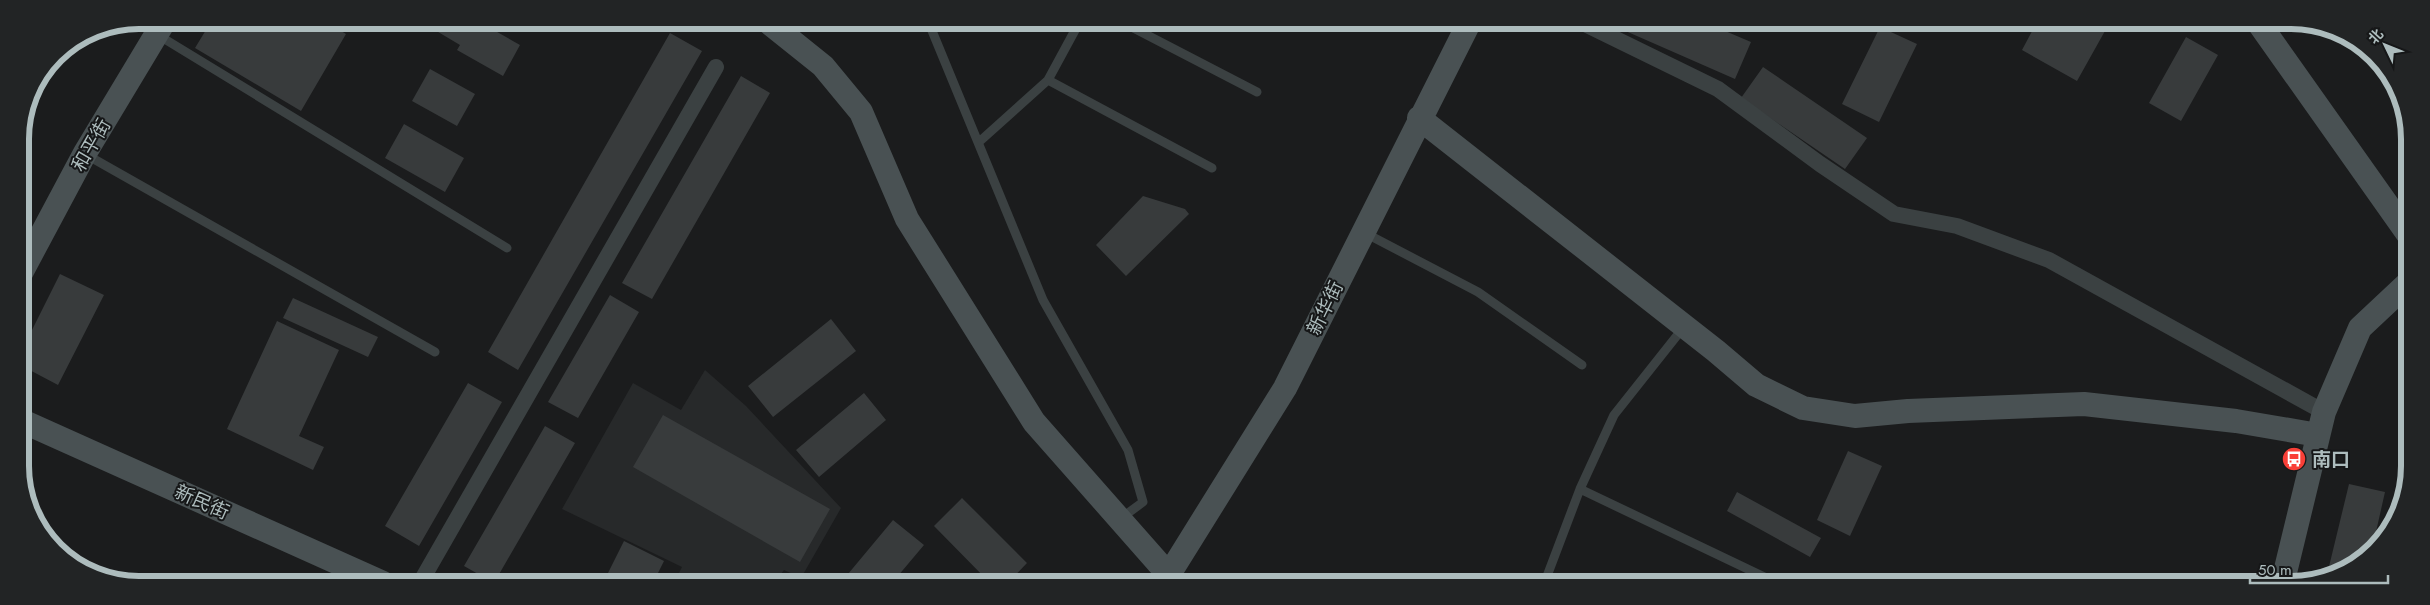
<svg xmlns="http://www.w3.org/2000/svg" width="2430" height="605" viewBox="0 0 2430 605" font-family="Jost,'Noto Sans SC',sans-serif">
<style>
.built{fill:#27292a}
.building{fill:#383b3c}
.lines{fill:none;stroke-linecap:round;stroke-linejoin:round}
.lane{stroke:#3b4142;stroke-width:9}
.street{stroke:#3b4142;stroke-width:16}
.secondary{stroke:#495153;stroke-width:24}
.labels{text-anchor:middle;dominant-baseline:central;stroke-width:4;stroke-linejoin:round;paint-order:stroke}
.street-label{font-size:19px;fill:#adbcbd;stroke:#161718}
.poi-label{font-size:19px;font-weight:bold;fill:#adbcbd;stroke:#161718;text-anchor:start}
.rim{fill:none;stroke:#adbcbd;stroke-width:6}
</style>
<rect width="100%" height="100%" fill="#1b1c1d"/>
<path class="built" d="M705,370L746,406L841,508L801,578L784,570L774,583H674L682,567L562,509L633,383L681,410Z"/>
<path class="building" d="M212,20H323L346,34L301,111L195,48Z
M418,20H476L520,45L503,76L457,50L460,45Z
M1605,22H1704L1751,42L1735,79Z
M1845,22H1872L1868,32Z
M2037,22H2110L2077,81L2022,50Z
M1880,27L1917,44L1879,122L1842,104Z
M670,33L702,51L518,370L488,352Z
M2186,37L2218,55L2181,121L2149,103Z
M1763,67L1867,138L1845,169L1741,98Z
M430,69L475,94L457,126L412,101Z
M741,76L770,93L652,299L622,283Z
M404,124L464,158L445,192L385,158Z
M1143,196L1185,209L1189,214L1126,276L1096,245Z
M60,274L104,295L58,385L22,366V350Z
M610,295L639,312L578,418L548,402Z
M293,298L378,337L368,357L283,318Z
M831,319L856,351L773,417L748,386Z
M277,321L339,350L299,436L324,447L313,470L227,429Z
M468,383L502,402L419,546L385,526Z
M864,393L886,420L819,477L796,450Z
M663,415L830,509L800,562L633,467Z
M545,426L575,443L494,583L464,566Z
M1848,451L1882,466L1850,536L1817,520Z
M2349,484L2385,492L2371,554L2337,576L2326,579Z
M1737,492L1821,538L1810,557L1727,511Z
M962,498L1027,563L1007,584H991L934,526Z
M893,520L924,545L892,583H847L843,580Z
M624,541L664,561L653,583H603Z"/>
<g class="lines">
<path class="lane" d="M135,21L507,248
M928,21L1043,300L1128,450L1143,502L1120,519
M1120,21L1257,92
M1048,80L1080,21
M979,142L1048,80L1212,168
M85,154L435,352
M1365,233L1478,292L1582,365
M1580,489L1779,584
M1544,584L1580,489L1614,415L1683,328"/>
<path class="street" d="M1581,22L1718,89L1820,164L1894,214L1957,226L2049,260L2324,412
M420,583L716,67"/>
<path class="secondary" d="M767,21L823,66L861,112L907,219L1034,422L1168,574
M2258,22L2408,234
M1419,118L1716,351L1756,385L1803,408L1855,416L1908,411L2084,404L2236,421L2318,435
M21,273L85,153L165,20
M22,421L383,583
M1163,584L1285,388L1470,21
M2282,585L2324,412L2360,328L2408,283"/>
</g>
<defs>
<g id="bus-disc" transform="scale(1.25)"><circle r="9.5" fill="#f93f37" stroke="#161718"/><path d="M-5-6H5V4H4V6H2V4H-2V6H-4V4H-5ZM-3.5-4V0h7V-4ZM-3.5 1.2v1.5H-2V1.2ZM2 1.2v1.5H3.5V1.2Z" fill="#fff"/></g>
</defs>
<g fill-rule="evenodd">
<use href="#bus-disc" x="2294" y="459"/>
</g>
<g class="labels">
<g class="street-label">
<text transform="translate(91 145) rotate(-60)">和平街</text>
<text transform="translate(1325 308) rotate(-64)">新华街</text>
<text transform="translate(202 502) rotate(24)">新民街</text>
</g>
<g class="poi-label">
<text x="2312" y="459">南口</text>
</g>
</g>
<path d="M0 0H2430V605H0ZM139 29H2291A110 110 0 0 1 2401 139V466A110 110 0 0 1 2291 576H139A110 110 0 0 1 29 466V139A110 110 0 0 1 139 29Z" fill="#222425" fill-rule="evenodd"/>
<path class="rim" d="M139 29H2291A110 110 0 0 1 2401 139V466A110 110 0 0 1 2291 576H139A110 110 0 0 1 29 466V139A110 110 0 0 1 139 29Z"/>
<g transform="translate(2385 45) rotate(313)" stroke="#161718" stroke-width="4" paint-order="stroke">
<path d="M0-4L9 19L0 12L-9 19Z" fill="#adbcbd"/>
<text y="-8" font-size="14" font-weight="bold" text-anchor="middle" fill="#adbcbd">北</text>
</g>
<path d="M2250 575v8h138v-8" fill="none" stroke="#adbcbd" stroke-width="2.5"/>
<text x="2258" y="575" font-size="15" fill="#adbcbd" stroke="#161718" stroke-width="4" paint-order="stroke">50 m</text>
</svg>
